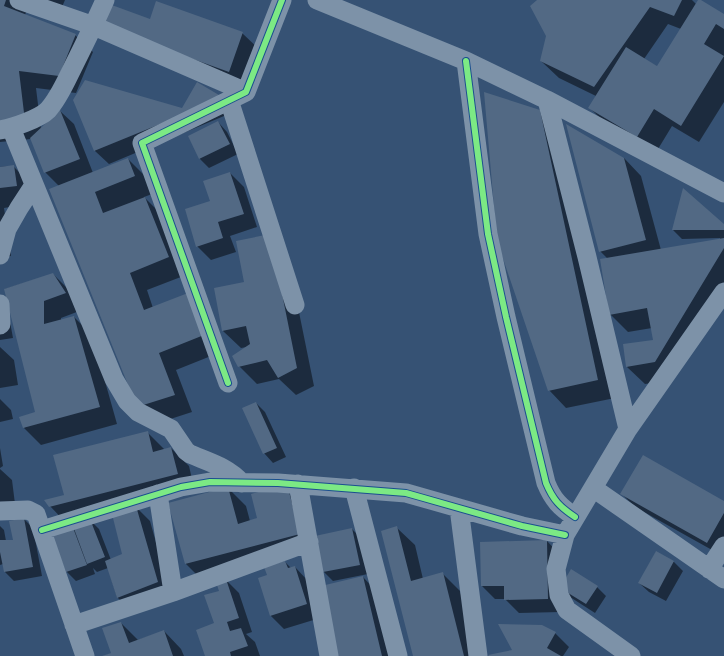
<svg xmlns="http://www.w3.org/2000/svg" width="724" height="656" viewBox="0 0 724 656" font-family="Signika,sans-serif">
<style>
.shadow{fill:#0007;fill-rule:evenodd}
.building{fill:#526984}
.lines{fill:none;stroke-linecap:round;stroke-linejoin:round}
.minor{stroke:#7d92a8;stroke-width:19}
.cycleway-casing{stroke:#1b4f8f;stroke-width:8}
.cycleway{stroke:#7ce984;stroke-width:6}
</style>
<rect width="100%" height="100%" fill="#365274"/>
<path class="shadow" d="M0,0H65L59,14L30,2L25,15L75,35L93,52L76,93L36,88L41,129L60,111L74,124L93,173L128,159L146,177L152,194L144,197L163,216L186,275L147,290L153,308L205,312L221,352L176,370L192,412L155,424L138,407L59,186L45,172L31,139L0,142Z
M539,0H692L696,4L699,0L724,15V102L699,142L672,126L655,154L607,125L590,108L596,96L559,78L541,61L547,36ZM668,24L681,29L658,67L644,59Z
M150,20L242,33L260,50L246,89L120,44Z
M74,100L183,110L236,111L109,164L95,151Z
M539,111L557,128L615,398L566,408L549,390Z
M218,122L227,132L238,154L209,168L200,159L189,137Z
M624,158L641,176L661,250L720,240V238L682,239L673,230L684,190L724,225V295L673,380L645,384L627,367L654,340L652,328L628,332L610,314L608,259L600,251Z
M13,166L31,184L34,203L4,208L11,256L0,258V167Z
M230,173L244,187L257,227L230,236L236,252L211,260L197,246L211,202Z
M287,253L314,386L296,395L279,379L257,384L239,366L247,347L241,348L223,331L245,283Z
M53,274L71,292L82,310L61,318V321L74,317L92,335L117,424L41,445L24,428L36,413L5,289Z
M0,303L8,311L13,338L0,340Z
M0,347L14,360L18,385L0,388Z
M0,399L11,410L13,419L0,422Z
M256,403L265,412L286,457L273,463L264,453Z
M147,432L165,450L171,448L189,466L195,492L136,507L150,521L171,596L131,611L117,597L108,568L97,572L93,568L95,574L76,581L67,572L53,533L90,520L99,529L111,560L123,555L113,515L67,524L50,506Z
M0,448L3,466L0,468Z
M0,469L12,480L15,504L0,507Z
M286,486L317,551L203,581L186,564L170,504L228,488L246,506L250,521L259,519Z
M622,494L724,502V550L721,555L635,507Z
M24,519L33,528L42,576L14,581L5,572L3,564L0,565V526L4,530L6,541H14Z
M397,528L415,545L423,579L443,574L460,591L477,656H414Z
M352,529L361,538L368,574L333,581L324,572L316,537Z
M547,541L560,555L561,587H597L606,596L595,613L570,597L561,612L519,613L505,599H495L482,586Z
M656,552L674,562L683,571L666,601L649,592L639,583Z
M285,562L291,568L295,567L308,581L320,618L284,629L270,615Z
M363,577L376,591L392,656H339Z
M226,580L239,593L252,632L246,634L255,642L260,656H206L215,624L220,591Z
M121,623L138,640L164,631L181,649L184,656H104L112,653Z
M555,633L569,647L563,656H490L514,650Z"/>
<path class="building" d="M0,0H6L4,6L76,34L59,76L19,71L25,121L0,123Z
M537,0H682L674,16L650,7L594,87L540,61L546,36L530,6Z
M698,0H701L724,14V29L716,24L704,44L724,56L681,126L654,109L637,137L588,108L626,47L657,66Z
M156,1L243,32L229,72L101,26L109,4L150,19Z
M85,80L182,108L197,82L224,98L94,151L73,100Z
M484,92L540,110L598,380L548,391L497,241Z
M60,110L80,159L44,173L30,138Z
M218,121L230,144L199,159L188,136Z
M566,124L624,158L646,240L599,252Z
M128,158L135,176L95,192L103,213L145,197L169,257L130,273L144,310L188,293L204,335L159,353L175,395L137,407L49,189Z
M14,165L17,186L0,188V167Z
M230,172L244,214L218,222L223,238L196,247L185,209L210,201L203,181Z
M683,188L724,224V230H672Z
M270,234L297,368L278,378L267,360L238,367L232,356L250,344L246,326L222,331L214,288L244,282L236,241Z
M724,238V248L655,362L626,367L623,344L653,340L647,308L609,315L600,259Z
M53,273L66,293L44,301V324L74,316L100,407L23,428L19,417L35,412L4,289Z
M256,402L277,448L263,454L242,408Z
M148,431L153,452L171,447L178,474L49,507L44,500L64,495L53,455Z
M643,455L724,501V513L707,543L620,494Z
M287,484L300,534L185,564L168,503L228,487L238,524L257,518L251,494Z
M136,506L158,582L117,598L105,561L122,554L112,514Z
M24,518L33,567L4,572L0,552V540H13L9,521Z
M90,519L105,557L87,564L73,526Z
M72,525L87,565L66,572L51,533Z
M397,526L411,581L443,572L464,656H413L381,531Z
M352,528L360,565L323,572L315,536Z
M547,540L548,599L504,600V586H481L480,542Z
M656,551L674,561L657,593L638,583Z
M285,561L288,568L295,566L307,604L270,616L258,578L267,575L264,567Z
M571,569L598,586L586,604L560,588Z
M363,576L382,656H338L321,586Z
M226,579L239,618L227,622L230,631L241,628L248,646L230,652L231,656H205L196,630L214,623L204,595L219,591L216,582Z
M121,622L129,643L164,630L173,656H102L111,653L102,628Z
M498,624L542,625L556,632L547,648L561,656H489L488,655L512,650Z"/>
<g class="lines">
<path class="minor" d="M19,0L94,26L246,92
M317,0L466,61L547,100L724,193
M466,61L488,234L506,317L546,483C553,500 560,507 575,517
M229,100L295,305
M547,100L587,257L628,429
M11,128L114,379L127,401L138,412L171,429L186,451L190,454C209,462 228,467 242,483
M0,130C12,128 39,119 48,110C59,98 66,81 73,67C84,45 95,23 105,0
M0,255L7,229L19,208L34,185
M0,304L1,324L0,325
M228,383L142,143L246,92L282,0
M298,484L329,656
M354,488L398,656
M593,488L724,579
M158,494L173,592
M459,508L478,656
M0,511L28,510L36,514L85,656
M42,530L181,487L210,482L278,483L406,493L522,526L565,535
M709,569L724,546
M74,625L173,592L309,542
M631,656L567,610L559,595L556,569L565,535L628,429L724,292"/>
<g class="cycleway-casing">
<path id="cycleway" d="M466,61L488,234L506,317L546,483C553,500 560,507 575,517
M228,383L142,143L246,92L282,0
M42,530L181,487L210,482L278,483L406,493L522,526L565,535"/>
</g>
<use href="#cycleway" class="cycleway"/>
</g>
</svg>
